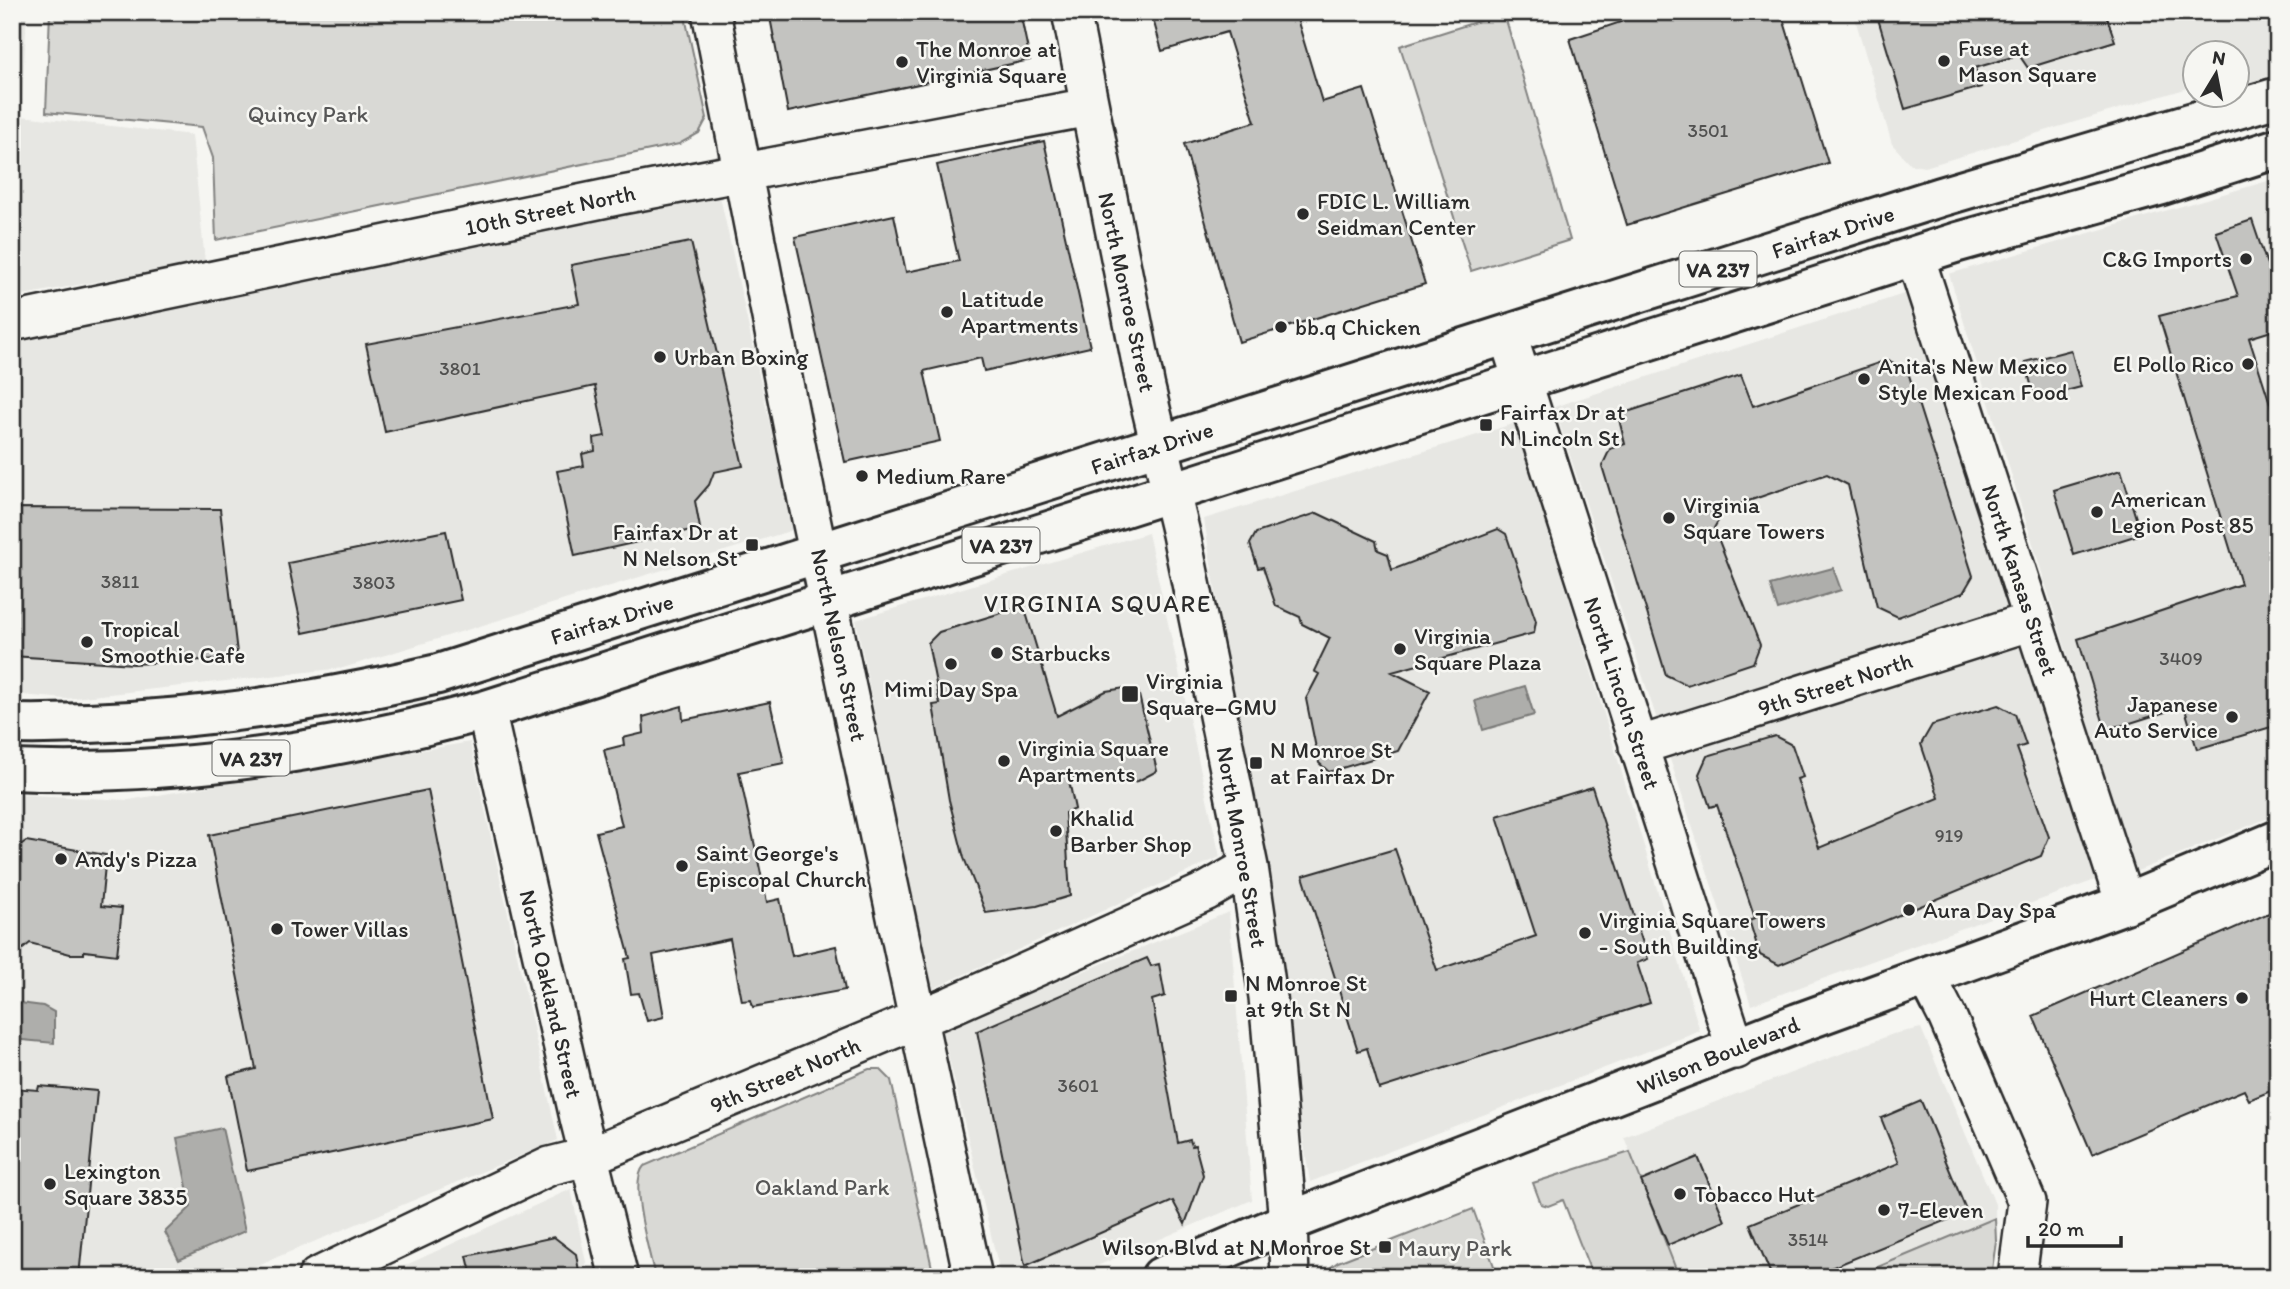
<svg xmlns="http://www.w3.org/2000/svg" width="2290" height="1289" viewBox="0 0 2290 1289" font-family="Itim,sans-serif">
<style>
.built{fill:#e7e7e3}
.green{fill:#d9d9d5;stroke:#828280;stroke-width:2}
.water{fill:#aeaeab;stroke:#7a7a78;stroke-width:2}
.building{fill:#c3c3c0;stroke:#2b2b2b;stroke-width:2}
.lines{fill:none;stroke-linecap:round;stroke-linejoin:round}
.minor-casing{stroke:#2b2b2b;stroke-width:42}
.secondary-casing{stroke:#2b2b2b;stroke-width:44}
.primary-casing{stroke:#2b2b2b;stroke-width:44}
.minor{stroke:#f6f6f2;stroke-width:37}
.secondary{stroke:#f6f6f2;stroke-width:38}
.primary{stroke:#f6f6f2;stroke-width:38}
.poi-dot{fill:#2b2b2b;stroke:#f6f6f2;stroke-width:2.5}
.labels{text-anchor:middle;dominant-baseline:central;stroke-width:5;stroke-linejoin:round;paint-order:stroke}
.number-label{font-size:19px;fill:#515150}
.shield{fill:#f6f6f2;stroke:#686867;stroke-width:2}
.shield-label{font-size:21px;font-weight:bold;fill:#2b2b2b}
.poi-label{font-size:23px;fill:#2b2b2b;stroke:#f6f6f2;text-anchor:start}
.park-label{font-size:23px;fill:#565656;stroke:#f6f6f2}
.street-label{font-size:23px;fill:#2b2b2b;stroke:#f6f6f2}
.neighbourhood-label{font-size:24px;letter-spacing:2px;fill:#2b2b2b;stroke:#f6f6f2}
</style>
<rect width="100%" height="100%" fill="#f6f6f2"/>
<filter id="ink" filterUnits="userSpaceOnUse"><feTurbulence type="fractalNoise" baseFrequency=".0143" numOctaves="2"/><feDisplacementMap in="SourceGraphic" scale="14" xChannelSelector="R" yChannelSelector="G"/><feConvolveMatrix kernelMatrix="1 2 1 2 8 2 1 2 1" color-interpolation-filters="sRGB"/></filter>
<g filter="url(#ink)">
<path class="built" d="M12,12H27L21,116L192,135L205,262L12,297Z
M1853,12H2278V73L2238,86V52H2196L2195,86L1925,167L1911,165L1892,144Z
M2278,178V814L2135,872L1949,274Z
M720,196L793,530L343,668L65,699L12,694V339Z
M1907,293L2098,879L1751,1005L1554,407Z
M1516,423L1700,1031L1310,1182L1204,519Z
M1148,533L1220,857L930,990L856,620Z
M470,742L558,1140L229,1277H12V794L129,800Z
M1229,912L1252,1200L1071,1277H1001L942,1029Z
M1921,1028L1995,1204V1218L1854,1277H1679L1624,1137L1893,1034Z
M571,1189L589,1277H380Z"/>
<path class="green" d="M50,12H684L707,118L699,133L679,144L216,240L213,158L202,127L46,112Z
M1504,13L1570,240L1471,271L1400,46Z
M869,1069H880L891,1080L934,1277H655C650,1253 628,1183 644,1166Z
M1630,1152L1679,1277H1593L1563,1200L1548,1206L1541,1204L1533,1183Z
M1473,1209L1498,1277H1318L1338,1262Z
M1995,1218L1996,1241L1991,1277H1854Z"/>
<path class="water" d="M1833,568L1841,590L1778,610L1770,585Z
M1525,686L1534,715L1483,730L1475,701Z
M12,1002L43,1006L54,1012V1043L12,1039Z
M222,1128L245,1231L179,1260L165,1232L191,1207L177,1138Z"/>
<path class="building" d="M769,12H1020L1030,60L788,112Z
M1151,12H1295L1322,102L1364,89L1425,284L1239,342L1184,144L1255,122L1227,32L1162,51Z
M1617,12H1781L1828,163L1627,225L1570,39L1621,22Z
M1876,12H2105L2115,41L2028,68L2019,55L1975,68L1981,87L1905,109Z
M1044,141L1090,347L984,371L981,358L924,371L940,441L845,462L795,237L894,215L906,272L959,261L937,165Z
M2252,220L2278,297V329L2249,338L2278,428V450L2270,452L2278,475V725L2197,749L2184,706L2124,725L2105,728L2078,639L2241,584L2159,316L2238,296L2216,232Z
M691,242L743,466L714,472L709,485L695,501L700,528L575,556L557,471L584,466L582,454L595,451L594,438L605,436L595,386L385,432L366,344L579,304L571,265Z
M2071,350L2081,387L2035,399L2025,362Z
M1887,360L1907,369L1973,576L1963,593L1898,617L1877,607L1848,485L1827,474L1725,509L1714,528L1760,645L1753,663L1687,685L1666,675L1602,466L1610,449L1625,444L1618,415L1741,375L1753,406Z
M2121,470L2141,534L2074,555L2054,490Z
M12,508L220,509L237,653L220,659L134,664L12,656Z
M1317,513L1376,541L1378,550L1388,554L1392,570L1498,529L1506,534L1536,621L1534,633L1392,672L1430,691L1398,751L1329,772L1319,763L1306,699L1319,674L1314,671L1330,638L1302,624L1300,617L1276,606L1263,567L1258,568L1250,544L1256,533Z
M446,531L461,600L303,633L288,563Z
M1024,606L1057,716L1106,691L1125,688L1138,691L1157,771L1138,781L1121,784L1068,776L1075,809L1065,813L1070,896L1037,906L986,913L964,858L949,800L933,705L940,704L928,643L939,632Z
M770,702L784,763L739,772L767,902L780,899L792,956L836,946L845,990L753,1007L751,1000L742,1001L730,939L653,955L664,1017L647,1021L639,993L631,994L625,959L630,958L596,832L622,826L604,750L624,745L623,738L644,733L643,717L682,706L683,720Z
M1998,705L2015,714L2026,745L2017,748L2049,837L2041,856L1779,965L1760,955L1749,920L1755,918L1717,805L1710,807L1699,774L1707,756L1775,736L1792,745L1803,777L1797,779L1819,848L1939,798L1921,744L1932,725Z
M1592,787L1648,959L1637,963L1650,1003L1379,1089L1367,1048L1358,1051L1303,876L1395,849L1437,970L1536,936L1497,816Z
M428,790L493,1119L247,1171L228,1076L256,1069L209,835Z
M26,841L106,855L101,906L122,908L117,955L84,951V954H70L30,943L12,958V851Z
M2278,909V1088L2249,1100L2244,1090L2092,1154L2033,1016Z
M1147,958L1151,966L1159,964L1165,996L1152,1000L1178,1143L1190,1140L1192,1146L1195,1145L1203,1175L1185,1224L1173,1201L1025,1266L977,1031Z
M39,1086L97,1091L79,1277H12V1088L38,1090Z
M1921,1101L1967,1212L1809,1277H1772L1750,1224L1899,1163L1881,1118Z
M1698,1157L1725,1221L1668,1245L1641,1181Z
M554,1237L576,1254L580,1277H472L467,1256Z"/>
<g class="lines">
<g class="minor-casing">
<path id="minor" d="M711,12L808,505L973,1277
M1071,12L1146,388L1181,534L1249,867L1268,997L1288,1222L1290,1277
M1915,256L2125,904
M12,322L622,195L1089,107
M1508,336L1736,1050
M486,710L579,1118L619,1277
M1638,746L2032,621
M1927,977L1947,1016L2027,1202L2017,1277
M317,1277L550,1166L590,1156L952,1005L1207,891L1249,867"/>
</g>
<g class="secondary-casing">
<path id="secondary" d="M1161,1277L1288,1222L1798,1023L2125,904L2278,840"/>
</g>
<g class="primary-casing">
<path id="primary" d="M12,724C161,726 294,707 438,674L1940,197L2278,97
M12,770C172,777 332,752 486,710L1958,242L2162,185L2278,148"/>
</g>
<use href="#minor" class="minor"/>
<use href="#secondary" class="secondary"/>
<use href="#primary" class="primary"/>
</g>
</g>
<g class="poi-dot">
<circle cx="1944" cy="61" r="7"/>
<circle cx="902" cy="62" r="7"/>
<circle cx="1303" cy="214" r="7"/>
<circle cx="2246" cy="259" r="7"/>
<circle cx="947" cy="312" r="7"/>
<circle cx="1281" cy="327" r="7"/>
<circle cx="660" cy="357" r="7"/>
<circle cx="2248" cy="364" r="7"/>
<circle cx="1864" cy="379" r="7"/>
<rect x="1479" y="418" width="14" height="14" rx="3.5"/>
<circle cx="862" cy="476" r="7"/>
<circle cx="2097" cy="512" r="7"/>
<circle cx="1669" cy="518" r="7"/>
<rect x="745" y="538" width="14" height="14" rx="3.5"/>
<circle cx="87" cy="642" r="7"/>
<circle cx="1400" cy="649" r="7"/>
<circle cx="997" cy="653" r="7"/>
<circle cx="951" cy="664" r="7"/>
<rect x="1121" y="685" width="18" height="18" rx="3.5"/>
<circle cx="2232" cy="717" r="7"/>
<circle cx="1004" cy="761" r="7"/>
<rect x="1249" y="756" width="14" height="14" rx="3.5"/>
<circle cx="1056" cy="831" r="7"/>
<circle cx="61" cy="859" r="7"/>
<circle cx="682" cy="866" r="7"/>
<circle cx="1909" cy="910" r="7"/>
<circle cx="277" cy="929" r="7"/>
<circle cx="1585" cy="933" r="7"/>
<rect x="1224" y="989" width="14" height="14" rx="3.5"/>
<circle cx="2242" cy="998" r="7"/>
<circle cx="50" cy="1184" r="7"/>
<circle cx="1680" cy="1194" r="7"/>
<circle cx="1884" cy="1210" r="7"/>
<rect x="1378" y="1240" width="14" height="14" rx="3.5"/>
</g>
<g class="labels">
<g class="number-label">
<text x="1708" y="130">3501</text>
<text x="460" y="368">3801</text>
<text x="120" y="581">3811</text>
<text x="374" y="582">3803</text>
<text x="2181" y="658">3409</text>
<text x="1949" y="835">919</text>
<text x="1078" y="1085">3601</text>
<text x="1808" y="1239">3514</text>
</g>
<g class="shield">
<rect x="1679.5" y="251.5" width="77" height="35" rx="5"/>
<rect x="962.5" y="527.5" width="77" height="35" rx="5"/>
<rect x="212.5" y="740.5" width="77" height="35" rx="5"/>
</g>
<g class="shield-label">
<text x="1718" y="269">VA 237</text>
<text x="1001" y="545">VA 237</text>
<text x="251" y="758">VA 237</text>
</g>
<g class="poi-label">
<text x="1958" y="48">Fuse at<tspan x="1958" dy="26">Mason Square</tspan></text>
<text x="916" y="49">The Monroe at<tspan x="916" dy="26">Virginia Square</tspan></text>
<text x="1317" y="201">FDIC L. William<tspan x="1317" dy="26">Seidman Center</tspan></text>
<text x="2232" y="259" text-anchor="end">C&amp;G Imports</text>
<text x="961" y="299">Latitude<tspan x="961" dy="26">Apartments</tspan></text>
<text x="1295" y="327">bb.q Chicken</text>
<text x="674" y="357">Urban Boxing</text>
<text x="2234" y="364" text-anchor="end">El Pollo Rico</text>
<text x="1878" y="366">Anita's New Mexico<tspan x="1878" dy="26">Style Mexican Food</tspan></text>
<text x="1500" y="412">Fairfax Dr at<tspan x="1500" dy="26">N Lincoln St</tspan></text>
<text x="876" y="476">Medium Rare</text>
<text x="2111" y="499">American<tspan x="2111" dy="26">Legion Post 85</tspan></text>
<text x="1683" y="505">Virginia<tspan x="1683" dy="26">Square Towers</tspan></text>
<text x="738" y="532" text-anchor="end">Fairfax Dr at<tspan x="738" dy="26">N Nelson St</tspan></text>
<text x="101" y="629">Tropical<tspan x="101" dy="26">Smoothie Cafe</tspan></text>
<text x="1414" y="636">Virginia<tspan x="1414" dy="26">Square Plaza</tspan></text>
<text x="1011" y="653">Starbucks</text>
<text x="1146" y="681">Virginia<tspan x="1146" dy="26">Square–GMU</tspan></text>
<text x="951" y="689" text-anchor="middle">Mimi Day Spa</text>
<text x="2218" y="704" text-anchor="end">Japanese<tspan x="2218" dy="26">Auto Service</tspan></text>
<text x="1018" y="748">Virginia Square<tspan x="1018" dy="26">Apartments</tspan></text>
<text x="1270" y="750">N Monroe St<tspan x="1270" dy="26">at Fairfax Dr</tspan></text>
<text x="1070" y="818">Khalid<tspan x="1070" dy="26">Barber Shop</tspan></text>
<text x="696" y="853">Saint George's<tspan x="696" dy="26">Episcopal Church</tspan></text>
<text x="75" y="859">Andy's Pizza</text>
<text x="1923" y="910">Aura Day Spa</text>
<text x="1599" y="920">Virginia Square Towers<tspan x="1599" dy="26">- South Building</tspan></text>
<text x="291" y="929">Tower Villas</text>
<text x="1245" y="983">N Monroe St<tspan x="1245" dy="26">at 9th St N</tspan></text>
<text x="2228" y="998" text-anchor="end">Hurt Cleaners</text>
<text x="64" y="1171">Lexington<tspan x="64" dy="26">Square 3835</tspan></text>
<text x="1694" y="1194">Tobacco Hut</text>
<text x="1898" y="1210">7-Eleven</text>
<text x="1371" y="1247" text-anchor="end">Wilson Blvd at N Monroe St</text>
</g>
<g class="park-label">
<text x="308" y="114">Quincy Park</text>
<text x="822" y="1187">Oakland Park</text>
<text x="1455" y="1248">Maury Park</text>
</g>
<g class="street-label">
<text transform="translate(550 210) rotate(-12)">10th Street North</text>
<text transform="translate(1833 232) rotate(-18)">Fairfax Drive</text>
<text transform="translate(1127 292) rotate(78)">North Monroe Street</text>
<text transform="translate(1152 448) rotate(-18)">Fairfax Drive</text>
<text transform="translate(2020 580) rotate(72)">North Kansas Street</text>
<text transform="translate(612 619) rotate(-17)">Fairfax Drive</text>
<text transform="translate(839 645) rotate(78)">North Nelson Street</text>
<text transform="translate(1835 684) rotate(-18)">9th Street North</text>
<text transform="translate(1622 693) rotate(72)">North Lincoln Street</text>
<text transform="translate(1242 847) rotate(80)">North Monroe Street</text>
<text transform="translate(551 994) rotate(77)">North Oakland Street</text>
<text transform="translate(1718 1055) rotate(-22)">Wilson Boulevard</text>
<text transform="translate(785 1075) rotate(-23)">9th Street North</text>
</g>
<g class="neighbourhood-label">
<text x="1098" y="603">VIRGINIA SQUARE</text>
</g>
</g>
<rect width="2290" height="1289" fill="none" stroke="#f6f6f2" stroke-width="42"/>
<rect x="21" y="21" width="2248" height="1247" fill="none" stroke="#2b2b2b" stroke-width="2.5" filter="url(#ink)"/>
<g transform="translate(2216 74) rotate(10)"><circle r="33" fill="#f6f6f2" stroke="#a5a5a2" stroke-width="2"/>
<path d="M0-5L12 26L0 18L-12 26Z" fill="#2b2b2b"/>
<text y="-10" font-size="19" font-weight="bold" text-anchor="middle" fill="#2b2b2b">N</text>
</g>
<path d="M2028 1236v10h93v-10" fill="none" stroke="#2b2b2b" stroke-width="3.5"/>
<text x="2038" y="1236" font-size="21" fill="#2b2b2b" stroke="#f6f6f2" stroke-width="5" paint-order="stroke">20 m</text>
</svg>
